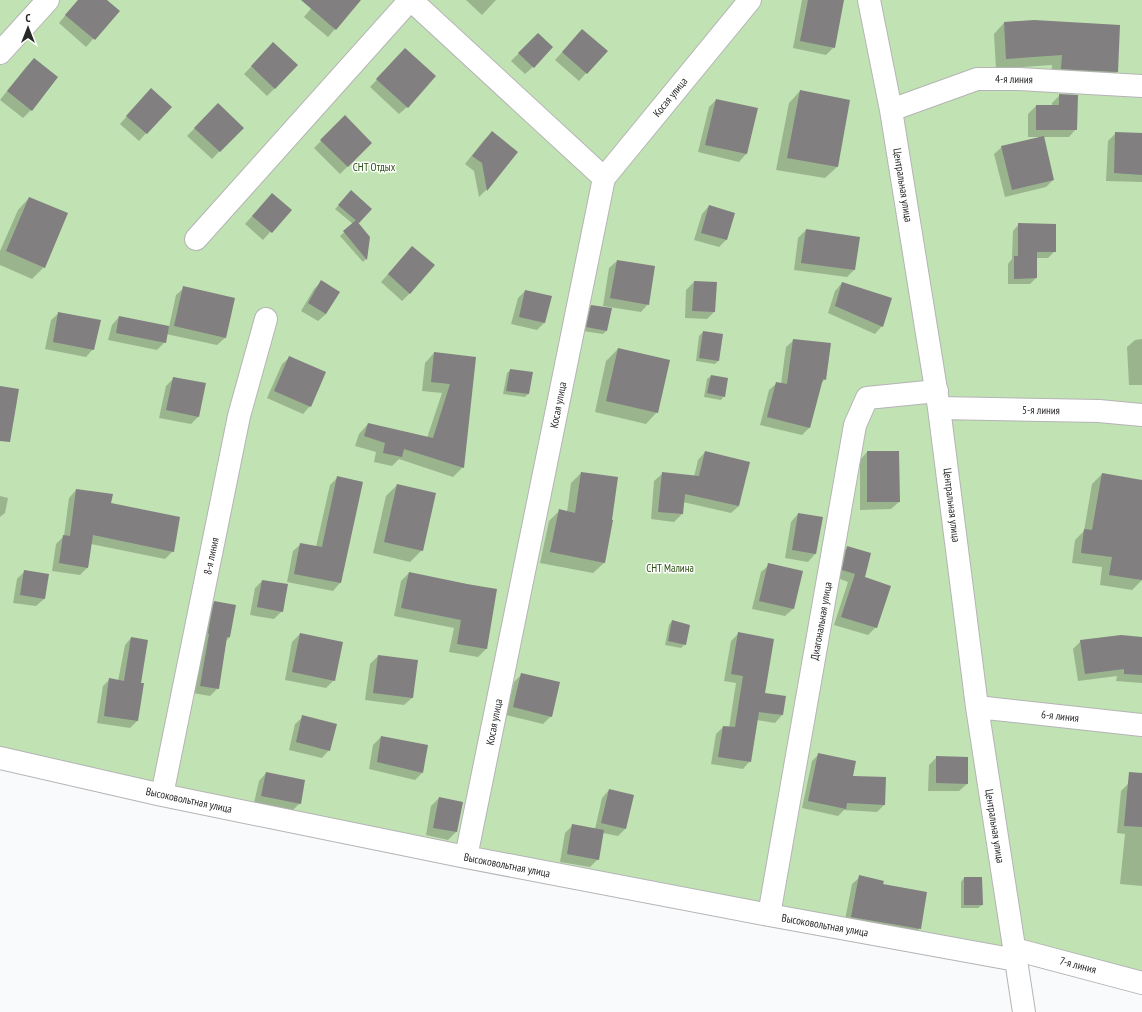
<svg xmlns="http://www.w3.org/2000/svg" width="1142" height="1012" viewBox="0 0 1142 1012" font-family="'PT Sans Narrow',sans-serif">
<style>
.green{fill:#c1e2b2}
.shadow{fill:#0003}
.building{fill:#817f80}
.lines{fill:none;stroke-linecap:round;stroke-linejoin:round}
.minor-casing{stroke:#b4b4b6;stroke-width:24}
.minor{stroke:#fff;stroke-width:22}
.labels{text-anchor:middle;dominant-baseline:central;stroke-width:3;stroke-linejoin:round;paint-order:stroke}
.street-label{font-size:11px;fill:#272828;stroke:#fff}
.park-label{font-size:11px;fill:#285010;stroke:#fff}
</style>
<rect width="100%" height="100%" fill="#f9fafb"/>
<path class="green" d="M0,0H1142V983L1006,958L0,758Z"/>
<path class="shadow" d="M78,0H106L118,11L86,47L59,23Z
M318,0H350L335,29L328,37L304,17Z
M466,0H496L482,15Z
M802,0H843L834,47L826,55L793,48Z
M1004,23L1117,72L1106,82L1051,79L1052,65L996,69L994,34Z
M538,34L533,67L525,74L511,61Z
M575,38L606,51L579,81L555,60Z
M266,51L275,88L267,96L244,74Z
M398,57L407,107L399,114L370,87Z
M34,59L57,78L31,110L23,118L0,100L26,67Z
M800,91L837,167L825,178L776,170L789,103Z
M1060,95L1076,129L1069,137H1043L1053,180L1046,187L1005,197L994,154L1002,147L1038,138V137H1028V114L1036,106H1052V103Z
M144,97L170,107L139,141L120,124Z
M716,100L757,109L746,154L739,162L698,152L709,107Z
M218,104L242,128L212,159L187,136Z
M345,117L371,143L340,174L314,148Z
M492,133L516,152L486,190L479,197L474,171L465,164L484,140Z
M1116,133L1142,134V182L1106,181L1108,141Z
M351,192L371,209L358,224L369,237L366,259L363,262L340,236L353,224L335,209Z
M272,194L290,210L263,240L245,224Z
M29,198L44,267L32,279L0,265V251L18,210Z
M709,206L726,240L719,247L694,240L702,214Z
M1019,224L1055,251L1048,258H1036V278L1030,284H1008V264L1012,259L1013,231Z
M806,230L854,270L847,277L794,270L798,238Z
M412,247L410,293L402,301L381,282Z
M617,261L648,304L641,312L603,306L609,268Z
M322,281L326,314L318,321L301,311L314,289Z
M694,282L714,312L707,319L685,318L686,290Z
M842,283L882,326L875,334L828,313L835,291Z
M184,288L225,338L217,345L166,334L165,342L157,350L108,340L112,325L119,317L169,327L176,295Z
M525,291L544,323L537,330L511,324L518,298Z
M591,306L606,331L603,334L583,331L588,309Z
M59,313L93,349L86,357L45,349L51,320Z
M703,332L718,361L715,364L696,361L699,336Z
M1142,339V385H1129L1127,347L1135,340Z
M794,340L825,379L821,384L810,427L802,435L760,425L769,390L777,383L781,384L786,347Z
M618,349L657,412L646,424L595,412L606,361Z
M434,353L475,358L463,467L453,477L399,459L392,466L374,462L376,452L355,446L359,434L368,424L427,438L442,393L422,391L425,363Z
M290,357L310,406L303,414L267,398L282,364Z
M511,370L528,394L525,397L503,394L507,373Z
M711,376L724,396L721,400L704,397L707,379Z
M174,378L198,417L191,424L159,418L166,386Z
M705,452L739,506L731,513L683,502L682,514L674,522L651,519L654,481L662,474L694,477L698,460Z
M867,452L899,502L891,509L860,510V460Z
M581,473L604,563L593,573L540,563L549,521L559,511L567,512L571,483Z
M1102,474L1142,481V580L1132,590L1100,585L1102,567L1072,563L1075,540L1084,531L1092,484Z
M338,477L362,482L340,583L333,591L287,582L293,551L301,544L316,547L330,485Z
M397,485L422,550L410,562L373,553L386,496Z
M76,490L110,504L173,551L165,559L91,544L88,567L80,575L52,571L56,544L64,536L69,498Z
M0,496L8,498L5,513L0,517Z
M798,514L821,518L815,554L808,562L785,558L791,522Z
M847,548L876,627L868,635L834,625L848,582L835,577L839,555Z
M769,565L793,609L785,616L752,609L761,572Z
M25,571L44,599L36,606L13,603L17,579Z
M409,573L496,590L486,649L478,657L449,652L454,628L394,616L401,581Z
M262,581L282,611L274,619L250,615L255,588Z
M214,603L230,637L226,641L218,688L210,696L193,693L207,610Z
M672,621L685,644L681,648L665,645L669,625Z
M300,634L334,680L326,688L285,680L292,642Z
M738,634L764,694L785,697L782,715L775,723L757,720L750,761L743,769L711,764L716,734L723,727L729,728L736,683L724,681L731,641Z
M131,638L140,684L137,721L130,728L97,723L103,686L109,680L118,681L125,645Z
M1142,638V683L1116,681L1117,676L1078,681L1073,649L1081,641Z
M378,656L412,698L404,705L365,700L370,664Z
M522,674L551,716L543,724L506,715L514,682Z
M303,717L329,750L322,758L289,750L295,724Z
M381,737L422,773L415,780L369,769L373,745Z
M819,754L852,777L884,805L877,812L844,810L838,816L802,808L812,761Z
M937,757L967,784L959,791H928L929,765Z
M266,773L300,803L292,811L254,803L259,781Z
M1129,783L1142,785V886L1120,884L1125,834L1117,833L1121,791Z
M609,790L625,829L618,836L603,833L598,859L590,867L560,862L565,833L573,825L595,829L602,798Z
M439,798L461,803L456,832L448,840L426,835L431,806Z
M860,877L882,885L920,928L912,936L844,925L852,884Z
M964,878L982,905L978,908H961V882Z"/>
<path class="building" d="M78,0H107L120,11L95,40L65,15Z
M301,0H361L336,30Z
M808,0H844L835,48L800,41Z
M1034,20L1120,25L1118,72L1061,69L1062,55L1006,59L1004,22Z
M582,29L608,51L587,74L562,52Z
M538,33L553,47L534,68L518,53Z
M273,42L298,65L275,89L251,66Z
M405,48L436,76L408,108L376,79Z
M34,58L58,77L32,111L7,91Z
M151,88L172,107L147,134L126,116Z
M800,90L850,100L838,167L787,158Z
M1059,94L1078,95L1077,130H1036V105H1059Z
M716,99L758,108L747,154L705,145Z
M218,103L244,128L220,152L194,128Z
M345,115L372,143L348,167L320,140Z
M492,131L518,152L487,191L482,163L472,156Z
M1115,132L1142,133V175L1114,173Z
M1044,136L1054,180L1012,190L1001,146Z
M351,190L372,209L359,223L338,205Z
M272,193L292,210L272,233L252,216Z
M29,197L68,213L45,268L6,251Z
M709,205L735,213L727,240L701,233Z
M356,220L370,237L367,260L343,231Z
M1018,223L1056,224V252H1037V278L1014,279V256H1018Z
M806,229L860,237L855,270L801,263Z
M412,246L435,265L410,294L388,274Z
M617,260L655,266L649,305L610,298Z
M321,280L340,292L326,314L308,303Z
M694,281L717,282L715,312L692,311Z
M842,282L892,298L883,327L835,306Z
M183,286L235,298L226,338L174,326Z
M525,290L552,296L545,323L519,317Z
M591,305L612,308L607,331L586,327Z
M58,312L101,320L94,350L53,342Z
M119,316L169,326L166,343L116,333Z
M703,331L723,334L719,361L699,358Z
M793,339L831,343L826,380L823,379L810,428L767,417L776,382L787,384Z
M618,348L670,360L658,413L606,401Z
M434,352L476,357L464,468L404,449L402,457L383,453L385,443L364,436L368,423L433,438L450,384L431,382Z
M289,356L326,372L311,407L274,391Z
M510,369L533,372L529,394L506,391Z
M711,375L728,378L725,397L707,393Z
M173,377L206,383L199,417L166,410Z
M0,386L19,389L10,442L0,441Z
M705,451L750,462L739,506L685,494L683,514L658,512L662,472L699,476Z
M867,451H899L900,502H867Z
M581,472L618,477L612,520H613L605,563L550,552L559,509L575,513Z
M1102,473L1142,480V580L1109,575L1112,557L1081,553L1084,529L1092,530Z
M337,476L363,482L341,583L294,574L300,543L322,547Z
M397,484L436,493L423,551L384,542Z
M76,489L113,494L111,503L180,517L174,552L93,535L88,568L59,563L63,535L70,536Z
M798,513L823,517L816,554L792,550Z
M847,546L871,553L865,577L891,586L877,628L841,617L855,574L842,570Z
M768,563L803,571L794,609L759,601Z
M24,570L49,574L45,599L20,595Z
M409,572L467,584L497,589L487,649L457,644L461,620L401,608Z
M262,580L288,584L283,612L257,607Z
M214,601L236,605L230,637H227L219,689L200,686L209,634L208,633Z
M672,620L690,625L686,645L668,641Z
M738,632L774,639L765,693L786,696L783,715L759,712L751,762L718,757L723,726L735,727L743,676L731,674Z
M300,633L343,642L335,681L292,672Z
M1121,635L1142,637V675L1124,674V669L1085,674L1080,640Z
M131,637L148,640L141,683H144L138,721L104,716L109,678L124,681Z
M378,655L418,660L413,698L373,693Z
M521,673L560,682L552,717L513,707Z
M302,715L337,724L330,751L296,742Z
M381,736L428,745L423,773L377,762Z
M818,753L856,761L853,776L886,777L885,805L847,803L846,809L808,801Z
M936,756L968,757V784L936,783Z
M266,772L305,780L301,804L261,796Z
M1129,772L1142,773V827L1124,826Z
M609,789L634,795L626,829L601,823Z
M439,797L463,802L457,832L433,828Z
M572,824L604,830L599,860L567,854Z
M859,875L884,881L883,884L927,892L921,929L851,917Z
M964,877H982L983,905H964Z"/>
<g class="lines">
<g class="minor-casing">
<path id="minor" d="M411,0L604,178
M869,0L891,110L939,408L977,707L1024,1012
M0,53L48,0
M891,110L977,79H1019L1142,86
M196,239L410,0
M939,408L1099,411L1142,415
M977,707L1142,725
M0,758L162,795L466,857L769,915L1016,960
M162,795L239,416L266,319
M466,857L604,178L750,0
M769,915L855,425L867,398L937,391
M1014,949L1142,983"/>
</g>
<use href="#minor" class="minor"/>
</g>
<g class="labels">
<g class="street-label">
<text transform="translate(1014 79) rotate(1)">4-я линия</text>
<text transform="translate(670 97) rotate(-51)">Косая улица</text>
<text transform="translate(903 185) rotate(81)">Центральная улица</text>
<text transform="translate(558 405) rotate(-79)">Косая улица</text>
<text transform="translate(1041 410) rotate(1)">5-я линия</text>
<text transform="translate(952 505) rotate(83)">Центральная улица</text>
<text transform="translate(211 556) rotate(-78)">8-я линия</text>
<text transform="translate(821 621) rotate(-80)">Диагональная улица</text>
<text transform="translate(1060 716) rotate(6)">6-я линия</text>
<text transform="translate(494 722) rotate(-79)">Косая улица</text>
<text transform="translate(189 800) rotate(12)">Высоковольтная улица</text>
<text transform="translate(995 826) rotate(81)">Центральная улица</text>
<text transform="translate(507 865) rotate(11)">Высоковольтная улица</text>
<text transform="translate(825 925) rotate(10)">Высоковольтная улица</text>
<text transform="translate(1078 965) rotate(15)">7-я линия</text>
</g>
<g class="park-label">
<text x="374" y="167">СНТ Отдых</text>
<text x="670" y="568">СНТ Малина</text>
</g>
</g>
<g transform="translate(28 28)" stroke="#ffffff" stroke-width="3" paint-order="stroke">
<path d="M0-3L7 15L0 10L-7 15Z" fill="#272828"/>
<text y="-6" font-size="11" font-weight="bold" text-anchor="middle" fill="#272828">С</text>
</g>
</svg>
